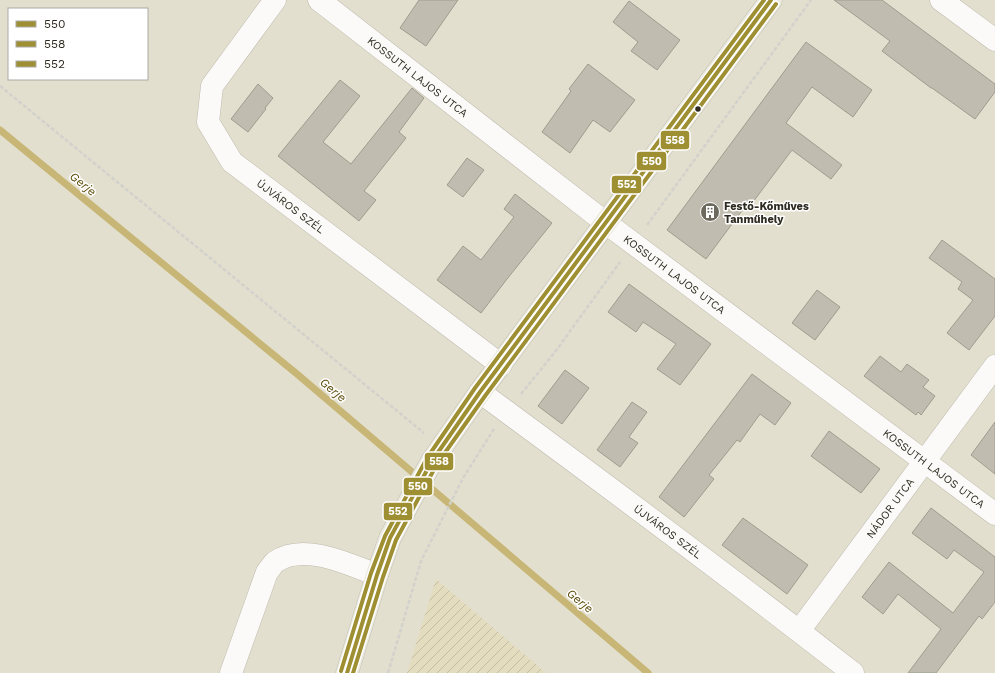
<svg xmlns="http://www.w3.org/2000/svg" width="995" height="673" viewBox="0 0 995 673" font-family="'Work Sans',sans-serif">
<style>
.industrial{fill:url(#industrial-furrows)}
.lines{fill:none;stroke-linecap:round;stroke-linejoin:round}
.stream{stroke:#c7b676;stroke-width:7}
.building{fill:#c0bdb0;stroke:#9f9c8f}
.minor-casing{stroke:#bebaae;stroke-width:23}
.major-casing{stroke:#bfbdb4;stroke-width:23}
.path{stroke:#d2d1cc;stroke-width:2.5;stroke-dasharray:4 2;stroke-linecap:butt}
.minor{stroke:#fbfaf8;stroke-width:22}
.major{stroke:#ece9de;stroke-width:22}
.bus-1-casing{stroke:#fff;stroke-width:7}
.bus-2-casing{stroke:#fff;stroke-width:7}
.bus-3-casing{stroke:#fff;stroke-width:7}
.bus-1{stroke:#9f8f33;stroke-width:4}
.bus-2{stroke:#9f8f33;stroke-width:4}
.bus-3{stroke:#9f8f33;stroke-width:4}
.bus-dot{fill:#2e2a1f;stroke:#fff;stroke-width:1.5}
.labels{text-anchor:middle;dominant-baseline:central;stroke-width:3;stroke-linejoin:round;paint-order:stroke}
.street-label{font-size:11px;fill:#2e2a1f;stroke:#fff}
.poi-label{font-size:11px;font-weight:bold;fill:#2e2a1f;stroke:#fff;text-anchor:start}
.water-label{font-size:12px;font-style:italic;fill:#60500e;stroke:#fff}
.line-badge{stroke:#fff;stroke-width:1.5}
.badge-label{font-size:11px;text-anchor:middle;font-weight:bold;fill:#fff}
</style>
<defs>
<pattern id="industrial-furrows" width="10" height="10" patternUnits="userSpaceOnUse"><rect width="10" height="10" fill="#e3dcbf"/><path d="M-1 1l2-2M0 10L10 0M9 11l2-2" fill="none" stroke="#c3bda4"/></pattern>
</defs>
<rect width="100%" height="100%" fill="#e3dfce"/>
<path class="industrial" d="M436,579L546,673H407Z"/>
<g class="lines">
<path class="stream" d="M0,130L297,374L648,673"/>
</g>
<path class="building" d="M419,0H458L426,46L400,28Z
M834,0H882L995,84V92L975,119L932,88H931L882,51L890,41Z
M629,1L680,40L657,70L631,51L638,42L613,22Z
M806,42L872,90L853,117L812,87L786,123L842,165L831,179L792,150L747,210L744,208L706,259L667,230Z
M588,64L635,100L610,132L593,120L570,153L542,132L571,91L569,89Z
M340,80L360,96L323,142L351,164L412,88L424,98L399,132L406,138L364,191L376,200L359,221L278,156Z
M258,84L273,98L265,108L266,109L248,132L231,119Z
M467,158L484,170L463,197L447,185Z
M515,194L552,223L507,279L481,313L437,280L463,246L481,260L514,217L504,209Z
M942,240L995,279V316L969,350L947,333L973,300L958,289L962,282L929,258Z
M629,284L711,344L680,385L657,369L676,344L643,322L636,332L608,312Z
M817,290L840,307L815,340L792,323Z
M880,356L901,372L907,364L929,380L923,387L935,396L921,415L918,412L916,415L864,376Z
M565,370L589,388L562,424L538,406Z
M752,374L791,403L775,425L760,414L740,442L737,440L709,475L714,479L684,517L659,497Z
M632,402L647,412L629,437L638,443L620,467L597,450Z
M995,422V474L971,455Z
M829,431L880,469L861,493L811,456Z
M931,508L995,557V602L982,619L979,616L936,673H908L941,629L898,594L883,614L862,597L889,562L953,613L984,572L954,550L947,559L912,533Z
M743,518L808,565L787,594L722,545Z"/>
<g class="lines">
<g class="minor-casing">
<g id="minor">
<path id="s1" d="M275,0L212,86L208,122L232,162L501,365"/>
<path id="s2" d="M319,0L606,223L995,514"/>
<path d="M941,0L995,40"/>
<path id="s3" d="M480,392C605,484 730,577 853,673"/>
<path id="s4" d="M799,631L995,366"/>
<path d="M231,673L267,572C270,569 272,565 275,562C303,542 348,564 377,575"/>
</g>
</g>
<g class="major-casing">
<path id="major" d="M347,673L377,575L390,538L413,495L432,461L480,392L771,0"/>
</g>
<path class="path" d="M0,86L424,433
M647,225L811,0
M521,394L555,352L620,262
M388,673L421,561L463,478L494,429"/>
<use href="#minor" class="minor"/>
<use href="#major" class="major"/>
<g class="bus-1-casing">
<path id="bus-1" d="M347,673L377,575L390,538L432,461L480,392L771,0"/>
</g>
<g class="bus-2-casing">
<path id="bus-2" d="M353,673L383,577L396,540L437,464L485,396L776,4"/>
</g>
<g class="bus-3-casing">
<path id="bus-3" d="M341,671L371,573L385,536L427,458L475,388L764,0"/>
</g>
<use href="#bus-1" class="bus-1"/>
<use href="#bus-2" class="bus-2"/>
<use href="#bus-3" class="bus-3"/>
</g>
<defs>
<g id="building-disc" transform="scale(1)"><circle r="9.5" fill="#6d695c" stroke="#fff"/><path d="M-4-6H4V6H1V3H-1V6H-4ZM-2.5-4.3h1.7v1.8h-1.7ZM.8-4.3h1.7v1.8H.8ZM-2.5-1h1.7V.8h-1.7ZM.8-1h1.7V.8H.8Z" fill="#fff"/></g>
</defs>
<g fill-rule="evenodd">
<use href="#building-disc" x="710" y="212"/>
</g>
<circle class="bus-dot" cx="698" cy="109" r="3.5"/>
<g class="labels">
<g class="street-label">
<text stroke="none"><textPath href="#s2" startOffset="125">KOSSUTH LAJOS UTCA</textPath></text>
<text stroke="none"><textPath href="#s1" startOffset="263">ÚJVÁROS SZÉL</textPath></text>
<text stroke="none"><textPath href="#s2" startOffset="449">KOSSUTH LAJOS UTCA</textPath></text>
<text stroke="none"><textPath href="#s2" startOffset="773">KOSSUTH LAJOS UTCA</textPath></text>
<text stroke="none"><textPath href="#s4" startOffset="153">NÁDOR UTCA</textPath></text>
<text stroke="none"><textPath href="#s3" startOffset="234">ÚJVÁROS SZÉL</textPath></text>
</g>
<g class="poi-label">
<text x="724" y="206">Festő-Kőműves<tspan x="724" dy="13">Tanműhely</tspan></text>
</g>
<g class="water-label">
<text transform="translate(83 184) rotate(39)">Gerje</text>
<text transform="translate(333 390) rotate(40)">Gerje</text>
<text transform="translate(580 601) rotate(40)">Gerje</text>
</g>
</g>
<g class="line-badge">
<rect x="660" y="130" width="30" height="20" rx="4" fill="#9f8f33"/>
<rect x="636" y="151" width="31" height="20" rx="4" fill="#9f8f33"/>
<rect x="611" y="175" width="31" height="19" rx="4" fill="#9f8f33"/>
<rect x="424" y="452" width="30" height="19" rx="4" fill="#9f8f33"/>
<rect x="403" y="477" width="30" height="19" rx="4" fill="#9f8f33"/>
<rect x="383" y="502" width="30" height="19" rx="4" fill="#9f8f33"/>
</g>
<g class="badge-label">
<text x="675" y="144">558</text>
<text x="652" y="165">550</text>
<text x="627" y="188">552</text>
<text x="439" y="465">558</text>
<text x="418" y="490">550</text>
<text x="398" y="515">552</text>
</g>
<rect x="8" y="8" width="140" height="72" fill="#ffffff" stroke="#abaaa5"/>
<rect x="16" y="21" width="20" height="6" fill="#9f8f33" stroke="#abaaa5"/>
<text x="44" y="28" font-size="12" fill="#2e2a1f">550</text>
<rect x="16" y="41" width="20" height="6" fill="#9f8f33" stroke="#abaaa5"/>
<text x="44" y="48" font-size="12" fill="#2e2a1f">558</text>
<rect x="16" y="61" width="20" height="6" fill="#9f8f33" stroke="#abaaa5"/>
<text x="44" y="68" font-size="12" fill="#2e2a1f">552</text>
</svg>
